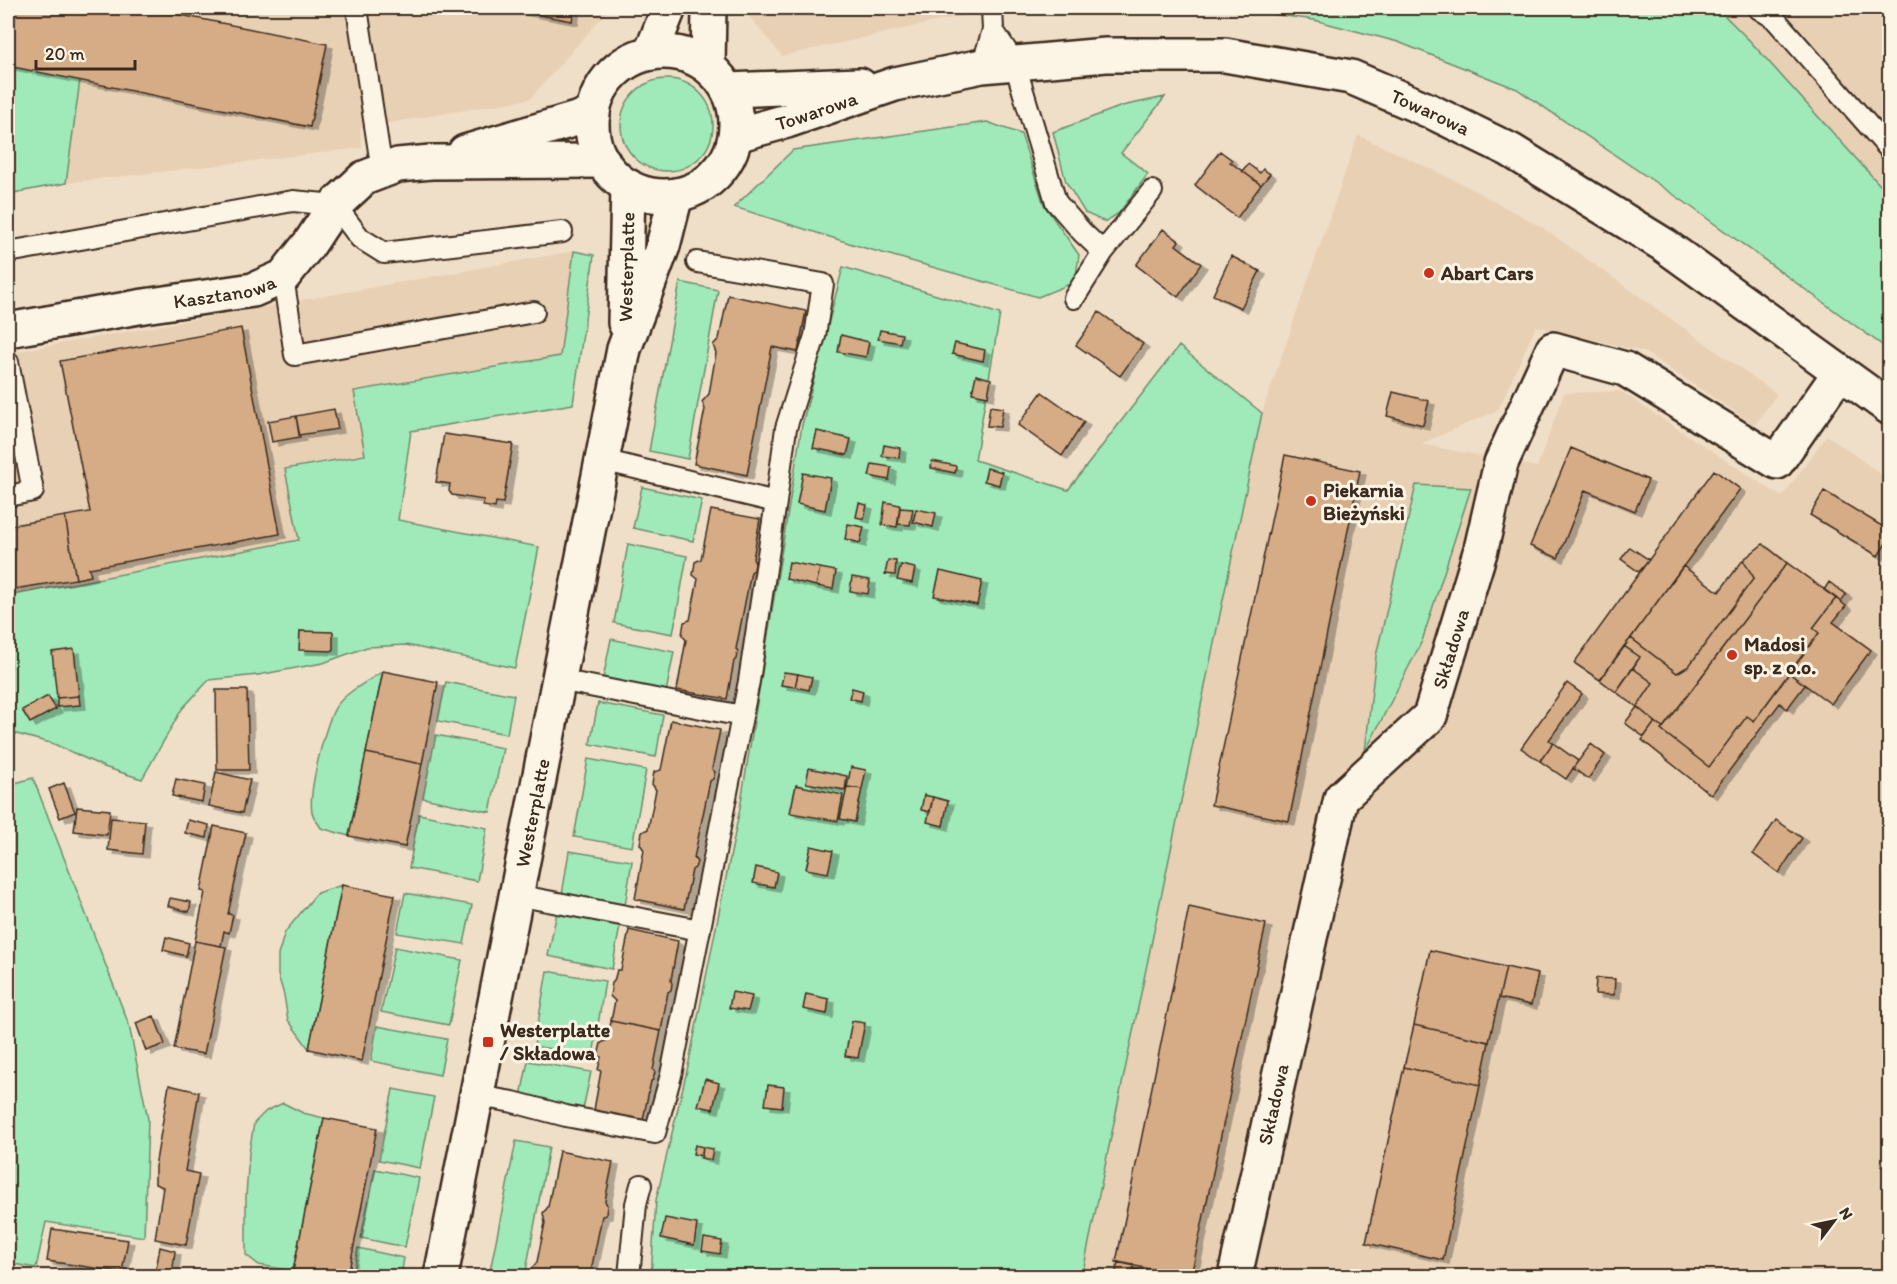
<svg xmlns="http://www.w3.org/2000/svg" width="1897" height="1284" viewBox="0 0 1897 1284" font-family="Itim,sans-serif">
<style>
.built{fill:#e8d0b4}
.green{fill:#a0eab9;stroke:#6e8a6c;stroke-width:1.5}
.building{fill:#d5ac86;stroke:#3b2a1e;stroke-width:1.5;filter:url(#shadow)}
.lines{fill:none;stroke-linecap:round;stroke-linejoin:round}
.lane-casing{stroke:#3b2a1e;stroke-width:24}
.street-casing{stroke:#3b2a1e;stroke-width:38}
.secondary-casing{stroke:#3b2a1e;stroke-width:38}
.lane{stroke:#fcf5e5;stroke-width:20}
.street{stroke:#fcf5e5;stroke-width:33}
.secondary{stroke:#fcf5e5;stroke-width:33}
.poi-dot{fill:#c8321e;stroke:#fcf5e5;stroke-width:2}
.labels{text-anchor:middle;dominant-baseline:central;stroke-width:6;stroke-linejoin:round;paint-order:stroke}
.street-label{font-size:20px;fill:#3b2a1e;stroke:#fcf5e5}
.poi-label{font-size:20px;font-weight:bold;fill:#3b2a1e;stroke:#fcf5e5;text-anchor:start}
</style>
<defs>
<filter id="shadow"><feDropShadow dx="6" dy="4" stdDeviation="0" flood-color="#0004"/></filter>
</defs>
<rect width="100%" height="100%" fill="#f0dfc8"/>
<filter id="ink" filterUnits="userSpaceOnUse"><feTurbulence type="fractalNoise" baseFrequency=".0167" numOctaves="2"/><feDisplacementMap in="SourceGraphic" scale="12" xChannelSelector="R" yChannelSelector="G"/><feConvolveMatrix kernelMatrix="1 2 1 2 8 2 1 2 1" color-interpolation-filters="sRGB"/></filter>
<g filter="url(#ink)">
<path class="built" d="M8,8H610L530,99L360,128L362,148L66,183L80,81L8,66Z
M742,8H998L782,56Z
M1717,8H1889V195L1750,41Z
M1358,135L1463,184L1543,228L1777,394L1755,425L1644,352L1536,326L1498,410L1421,444L1537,467L1564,393L1620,391L1782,497L1827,435L1889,480V1276H1082L1262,413Z
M574,251L560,356L354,391L365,455L286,469L300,540L8,596V353Z"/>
<path class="green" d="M1229,8H1717L1750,41L1889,195V350L1683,201L1517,89L1398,42L1314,20Z
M8,66L80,80L66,183L8,194Z
M621 125a46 46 0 1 1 92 0a46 46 0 1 1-92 0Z
M1165,97L1121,153L1148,174L1119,213L1105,222L1085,213L1066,182L1053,132L1122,106Z
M987,122L1021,134L1044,205L1079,255L1075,282L1038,297L865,248L734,207L793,150Z
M574,251L594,255L573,404L411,431L398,520L539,547L515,668L406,645L367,647L323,663L258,675L209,680L182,709L142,779L104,767L54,744L13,733L8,720V689L11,666L8,655V596L299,540L285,469L365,455L354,391L560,356Z
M843,267L1000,314L975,460L1068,490L1179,346L1262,413L1082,1276H651L656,1200L689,1062L740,808L802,425Z
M680,282L718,290L688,459L649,451Z
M1416,485L1471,488L1422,641L1365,752L1376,656Z
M642,487L702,500L693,541L633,528Z
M628,544L687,556L673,634L614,623Z
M611,639L674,652L666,692L603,679Z
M383,671L349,836L321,828C318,823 313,817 312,812C308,793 326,718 338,704C349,690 369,681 383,671Z
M446,682L514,695L507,734L438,721Z
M598,703L663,715L656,757L590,744Z
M436,735L503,748L490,812L423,798Z
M588,759L646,770L632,847L574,837Z
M33,778L129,1025L148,1119L144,1237L46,1222L36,1268L8,1263V785Z
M419,814L487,828L477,881L409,868Z
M569,851L632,861L625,906L562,895Z
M342,885L309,1049L288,1020L284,995L278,975V955L285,932L317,893Z
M405,893L472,905L464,944L397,933Z
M557,912L620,926L612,969L548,956Z
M395,947L462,960L449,1025L381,1012Z
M547,971L605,981L593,1056L534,1046Z
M377,1026L447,1039L440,1075L371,1061Z
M528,1061L591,1072L583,1109L521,1096Z
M393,1089L434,1097L420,1168L379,1160Z
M283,1103L303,1113L324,1118L293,1271L259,1265L246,1255V1196L249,1153L254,1123L266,1111Z
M516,1141L549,1147L525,1276H489Z
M375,1169L419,1178L405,1247L361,1238Z
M358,1248L404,1258L401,1276H353Z"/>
<path class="building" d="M8,8H145L327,44L310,127L8,66Z
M503,8H574L572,21Z
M1220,151L1232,160L1230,162L1261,185L1237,218L1195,185Z
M1248,164L1260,173L1263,169L1270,174L1261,185L1242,171Z
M1163,229L1179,241L1176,245L1201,264L1178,297L1136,265Z
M1231,256L1260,271L1241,308L1213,295Z
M728,295L806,311L798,352L772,347L747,475L694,464L705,409L702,402L709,394L716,353L713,345L719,339Z
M1099,312L1143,344L1120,376L1076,345Z
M241,328L280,534L89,568L91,576L76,579L65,516L90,512L60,361Z
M880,330L902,334L900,343L878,339Z
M841,335L869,342L866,357L838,352Z
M955,343L985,350L983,361L952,354Z
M976,375L991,379L988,396L972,393Z
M1042,392L1084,422L1062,456L1018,425Z
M1393,392L1429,401L1423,425L1387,416Z
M990,406L1003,408L1000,427L987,426Z
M334,409L338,429L299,435L296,416Z
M296,416L300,437L272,442L268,421Z
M817,431L851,439L847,455L813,448Z
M444,434L513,444L503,503L496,502L495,508L483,506L484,500L452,495L449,491L450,484L436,482Z
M884,445L900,448L899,458L882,456Z
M1571,448L1648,480L1635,511L1585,490L1558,558L1530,546Z
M1285,455L1360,471L1289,821L1211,805Z
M932,461L956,466L955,473L931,468Z
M872,464L891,467L889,480L869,476Z
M987,468L1002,472L999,485L984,481Z
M1714,470L1740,489L1600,680L1574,663Z
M803,473L831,478L825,510L797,504Z
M1824,491L1890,531V537L1878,556L1810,515Z
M885,502L900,505L897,527L882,525Z
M859,503L867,505L864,519L856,517Z
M900,508L913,509L910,525L898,524Z
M916,509L936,513L933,527L913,522Z
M711,510L760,519L753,559L755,563L754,570L751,572L736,649L738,651L736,659L734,661L727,699L677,690L686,640L682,635L684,622L690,620L698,579L693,575L695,562L701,559Z
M65,516L76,579L8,590V526Z
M848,524L864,527L860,543L845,539Z
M1763,544L1787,563L1663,728L1637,707L1653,683L1633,668L1640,657L1624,646L1631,638L1677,673L1689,666L1754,578L1743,560Z
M1630,547L1649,560L1639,572L1621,559Z
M888,560L896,561L895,575L885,574Z
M1743,560L1754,578L1689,666L1677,673L1631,638L1683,566L1719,592Z
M789,562L820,568L816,586L786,579Z
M1787,563L1836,598L1813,628L1819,633L1754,721L1747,716L1709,767L1661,730Z
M901,565L915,568L912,583L897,580Z
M820,568L836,571L833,589L816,586Z
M940,571L982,581L977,605L934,596Z
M852,577L870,580L868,594L850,591Z
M1829,582L1846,594L1841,602L1824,590Z
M1836,598L1846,606L1833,622L1871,650L1831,704L1789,673L1819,633L1813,628Z
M300,631L333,632V651L299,650Z
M1624,646L1640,657L1616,692L1600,680Z
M74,649L79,696L57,698L52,652Z
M1633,668L1653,683L1637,707L1616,692Z
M383,671L438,682L422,764L366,753Z
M784,672L798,674L795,687L781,685Z
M1789,673L1805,685L1787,709L1780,703L1711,795L1642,740L1655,722L1663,728L1661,730L1709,767L1747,716L1754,721Z
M798,674L812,677L809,690L795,687Z
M1567,683L1582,694L1549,740L1553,743L1540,761L1521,748Z
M852,688L863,691L861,701L849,698Z
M216,690H247L249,770H217Z
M48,696L56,709L30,723L22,710Z
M79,696L80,705L57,707V698Z
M1637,707L1655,722L1644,737L1625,723Z
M671,720L720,730L712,769L715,772L713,779L710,781L694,858L697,862L695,868L692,870L684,909L635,899L644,850L640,844L642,832L648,829L656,790L652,784L654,772L661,770Z
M1553,743L1578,761L1566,779L1540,761Z
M1591,744L1605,755L1588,779L1573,768Z
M366,753L422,764L405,847L349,836Z
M851,767L866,770L862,789L847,787Z
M809,768L847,776L845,790L806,783Z
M216,772L250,780L242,813L209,806Z
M176,779L205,785L202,802L172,796Z
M64,783L75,812L60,818L49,789Z
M796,785L843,795L838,821L790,813Z
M847,787L862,789L855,822L840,819Z
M924,795L933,797L930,812L921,810Z
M933,797L948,801L943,826L927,822Z
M77,807L110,810L107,835L74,831Z
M111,818L145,821L142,854L108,850Z
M188,820L209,825L207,838L185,833Z
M1776,820L1802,838L1779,873L1753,854Z
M214,826L246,833L228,914L233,915L229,933L224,931L221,946L195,941L205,892L201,891Z
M811,846L833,851L828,873L806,869Z
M756,867L777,872L774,887L753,883Z
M342,885L395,895L362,1061L309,1049Z
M170,898L191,902L189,912L168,906Z
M1189,907L1266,924L1191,1276H1183L1116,1262Z
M629,930L678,941L671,980L672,984L671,990L668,992L661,1031L611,1021L615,1001L610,996L612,983L614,981L617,970H621Z
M166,937L189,943L186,956L163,950Z
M195,941L226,947L204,1054L174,1049Z
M1430,950L1506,967L1489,1042L1414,1025Z
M1506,967L1538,974L1531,1005L1499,998Z
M1596,978L1615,979L1614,995L1595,994Z
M732,992L752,996L748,1011L729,1008Z
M806,994L829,999L827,1014L803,1009Z
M154,1016L165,1044L146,1051L136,1023Z
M611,1021L661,1031L653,1070L655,1072L653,1080L651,1081L643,1120L594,1110L601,1071L598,1070L601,1057L598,1056L601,1043L608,1040Z
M852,1021L865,1023L858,1058L845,1056Z
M1414,1025L1489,1042L1480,1085L1404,1067Z
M1404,1067L1480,1085L1443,1260L1366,1243Z
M705,1079L719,1083L713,1109L698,1106Z
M169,1085L199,1092L185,1171L199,1174L186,1245L155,1239L163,1187L155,1184V1167Z
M768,1085L784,1087L782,1107L765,1105Z
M324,1118L377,1128L348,1276H324L293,1271Z
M695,1145L703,1147L702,1156L693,1154Z
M703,1147L713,1149L711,1160L701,1158Z
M559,1151L613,1162L605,1201L607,1205L606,1215L602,1216L590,1276H533L531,1269L537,1262L545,1223L543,1213L548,1207Z
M665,1218L697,1224L694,1245L661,1238Z
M52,1229L128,1240L122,1272L47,1261Z
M704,1238L722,1241L720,1254L702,1251Z
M160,1247L175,1251L172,1276L155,1275Z
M1118,1262L1134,1265L1133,1269L1141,1271L1140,1276H1115Z"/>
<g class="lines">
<g class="lane-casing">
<path id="lane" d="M357,8L382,171
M1758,8L1774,18L1890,150
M993,30L1015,64L1056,202L1082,232L1103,252L1152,191
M982,66L993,30L992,8
M8,252L293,201L335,205L360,238L384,253L562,232
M283,277L295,355L534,312
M1074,298L1103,252
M8,362L33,491L8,496
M602,460L776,502L786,428L815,336L823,284L697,262
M559,680L742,716
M516,895L700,930
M478,1096L513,1102L566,1116L655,1133L671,1075L749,681L776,502
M629,1276L636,1204L641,1185"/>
</g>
<g class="street-casing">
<g id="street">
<path d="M465,152L593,114"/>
<path id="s1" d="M8,330L144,306L253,290L283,277L310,243L335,205L364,178L398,165L431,162L603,161"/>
<path id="s2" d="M1235,1276L1341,798L1430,716L1481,549L1501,463L1553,349L1625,369L1777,462L1840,372"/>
</g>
</g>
<g class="secondary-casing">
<g id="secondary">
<circle cx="664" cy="124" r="72"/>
<path d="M651,53L669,8"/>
<path d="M708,66L709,8"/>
<path d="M728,90L860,85"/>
<path id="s3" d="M736,135L787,121L895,84L982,66L1106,55H1225L1351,77L1430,111L1510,150L1664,245L1890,408"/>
<path id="s4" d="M625,323L628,186"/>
<path id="s5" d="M441,1276L624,349L663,246L676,195"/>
</g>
</g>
<use href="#lane" class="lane"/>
<use href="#street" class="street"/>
<use href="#secondary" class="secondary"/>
</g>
</g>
<g class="poi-dot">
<circle cx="1429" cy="273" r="6"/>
<circle cx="1311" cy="501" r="6"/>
<circle cx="1732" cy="655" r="6"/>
<rect x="482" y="1036" width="12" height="12" rx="3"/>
</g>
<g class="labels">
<g class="street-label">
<text stroke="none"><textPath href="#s3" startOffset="84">Towarowa</textPath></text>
<text stroke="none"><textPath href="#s3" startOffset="714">Towarowa</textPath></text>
<text stroke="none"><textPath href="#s4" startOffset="56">Westerplatte</textPath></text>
<text stroke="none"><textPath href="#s1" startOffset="220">Kasztanowa</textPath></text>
<text stroke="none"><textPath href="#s2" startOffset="681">Składowa</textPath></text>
<text stroke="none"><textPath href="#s5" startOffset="472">Westerplatte</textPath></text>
<text stroke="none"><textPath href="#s2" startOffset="176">Składowa</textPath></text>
</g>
<g class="poi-label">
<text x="1441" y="273">Abart Cars</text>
<text x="1323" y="490">Piekarnia<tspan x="1323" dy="23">Bieżyński</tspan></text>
<text x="1744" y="644">Madosi<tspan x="1744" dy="23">sp. z o.o.</tspan></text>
<text x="500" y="1030">Westerplatte<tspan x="500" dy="23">/ Składowa</tspan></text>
</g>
</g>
<rect width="1897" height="1284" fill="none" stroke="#fcf5e5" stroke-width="30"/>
<rect x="15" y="15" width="1867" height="1254" fill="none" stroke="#3b2a1e" stroke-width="2" filter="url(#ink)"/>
<g transform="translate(1834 1221) rotate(58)" stroke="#fcf5e5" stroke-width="4.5" paint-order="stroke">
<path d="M0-4.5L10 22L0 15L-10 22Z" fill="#3b2a1e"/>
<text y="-9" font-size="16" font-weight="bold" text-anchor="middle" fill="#3b2a1e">N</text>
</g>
<path d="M36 60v9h99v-9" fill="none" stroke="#3b2a1e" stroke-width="3"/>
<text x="45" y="60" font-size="18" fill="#3b2a1e" stroke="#fcf5e5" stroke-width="4.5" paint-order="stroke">20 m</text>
</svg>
